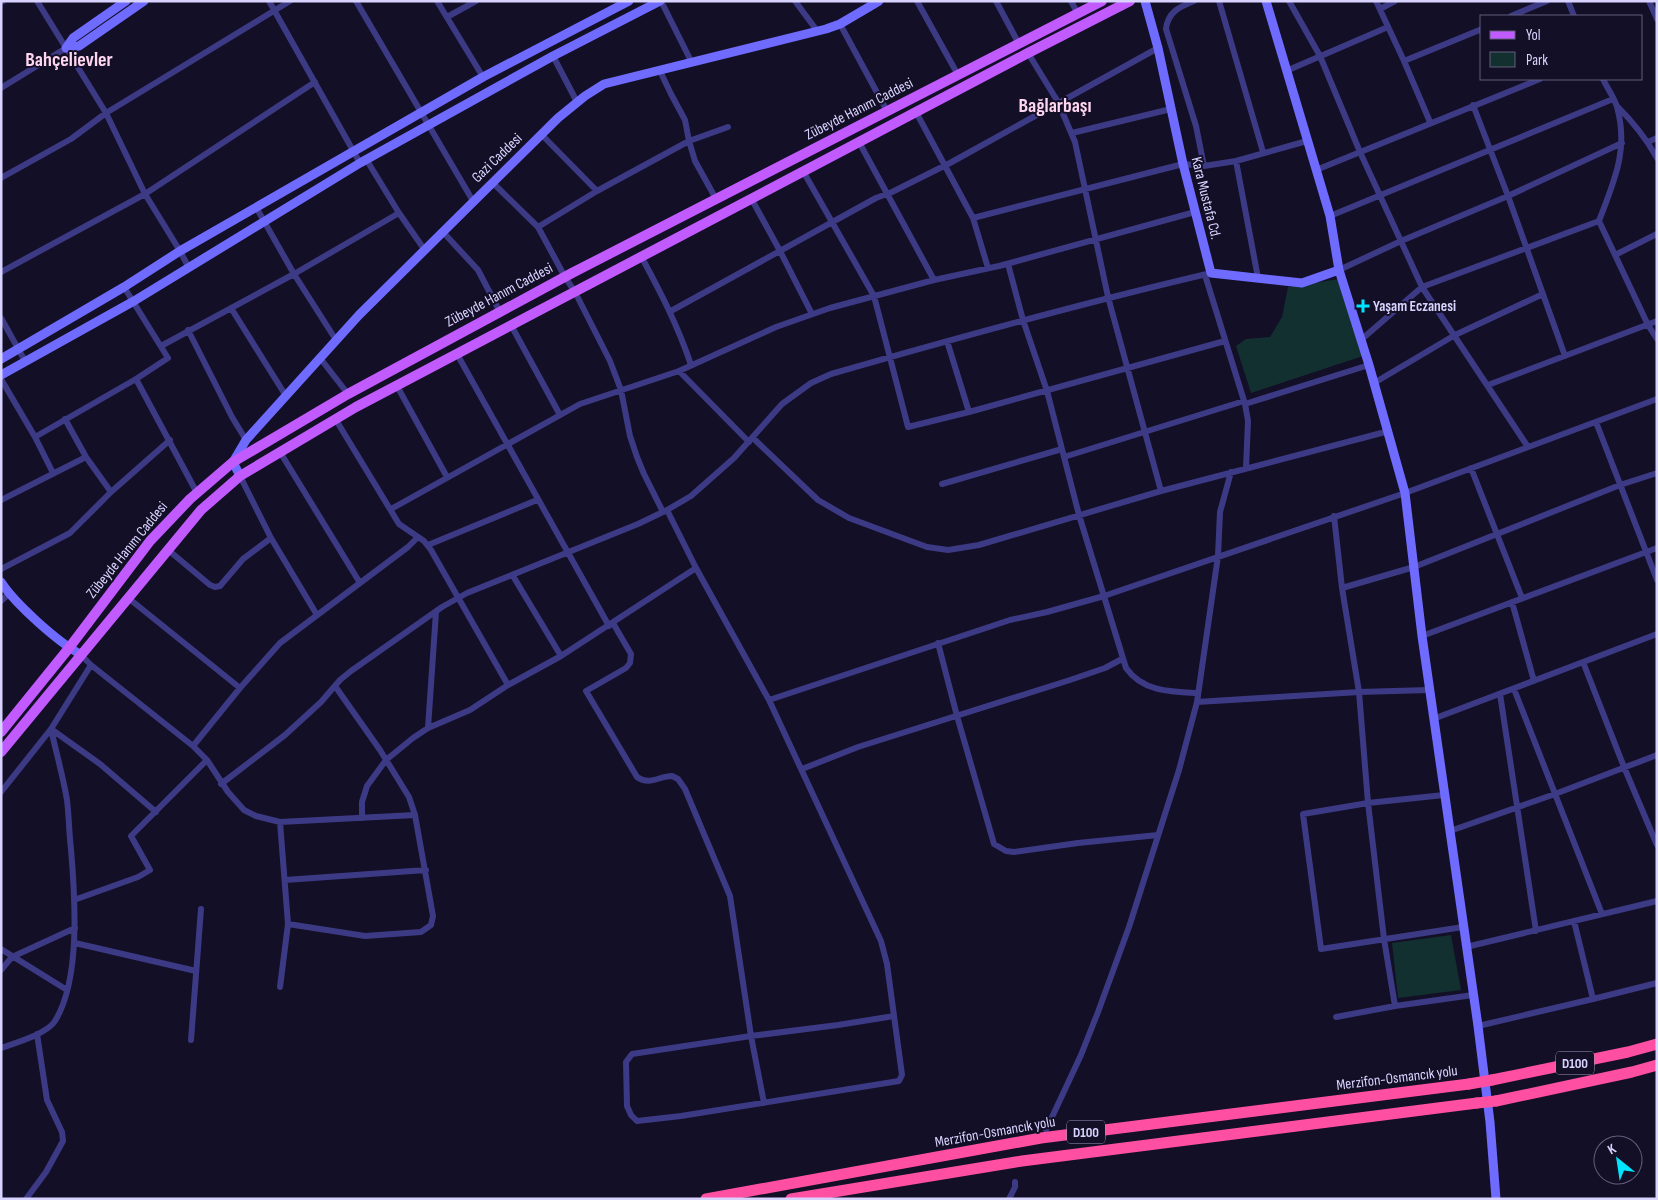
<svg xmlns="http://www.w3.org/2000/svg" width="1658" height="1200" viewBox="0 0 1658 1200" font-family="'Sofia Sans Condensed',sans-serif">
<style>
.green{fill:#12302f}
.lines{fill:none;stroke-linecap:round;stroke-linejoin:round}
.street{stroke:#3d3a85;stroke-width:6}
.secondary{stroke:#6f6bff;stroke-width:9}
.primary{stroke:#c25bff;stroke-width:10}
.highway{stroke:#ff4fa3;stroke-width:11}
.highway-bridge{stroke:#ff4fa3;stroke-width:11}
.poi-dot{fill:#00e5ff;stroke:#130f26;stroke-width:2}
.labels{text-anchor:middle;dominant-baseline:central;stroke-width:4;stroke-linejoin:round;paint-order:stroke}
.shield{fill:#130f26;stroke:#9e99be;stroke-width:1}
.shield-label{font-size:14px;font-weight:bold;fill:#d9d4ff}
.street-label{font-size:15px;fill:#d9d4ff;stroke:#130f26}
.poi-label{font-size:15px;font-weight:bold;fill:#d9d4ff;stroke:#130f26;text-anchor:start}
.district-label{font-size:20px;font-weight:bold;fill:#ffd6f0;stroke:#130f26}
</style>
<rect width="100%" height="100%" fill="#130f26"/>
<path class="green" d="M1339,279L1363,356L1251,393L1236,346L1246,339L1270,337L1282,317L1288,287Z
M1451,935L1461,990L1398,998L1392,943Z"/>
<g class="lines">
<path class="street" d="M37,1L106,113L145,194L180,251L189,268
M269,1L360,163
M356,1L473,201
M437,1L483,77
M661,1L692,63
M795,1L818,32
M917,1L958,75
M996,1L1019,44
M1071,1L1078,14
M1194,1C1179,7 1168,12 1166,29L1196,126L1204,166
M1219,1L1263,152
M1289,1L1320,56L1360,152L1422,287L1528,447
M1376,1L1404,61L1430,122
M1568,1L1574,16
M1649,1L1657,19
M1,2L3,1
M1380,9L1395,1
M1511,16L1547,1
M447,17L476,1
M840,24L887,111
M1028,53L1058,102L1075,142L1108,297L1161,491
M553,56L577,102
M1404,61L1482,29
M660,71L671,94L685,120L689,141L695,161L716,199
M1286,71L1388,27
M1603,79C1607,88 1614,97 1617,107C1629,150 1614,181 1599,221L1648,325L1657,339
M1,88L66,48
M1473,105L1508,196L1565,356
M1617,106C1633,122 1646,138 1657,158
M916,112L973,218L988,268
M1072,133L1171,109
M541,134L597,191
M859,142L934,280
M1648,142L1657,138
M366,159L399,213L424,249
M1236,161L1258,278
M1316,170L1540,79
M803,171L874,296L908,427L969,412L1225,341
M1,178L71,139L106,113L290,1
M492,182L538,227L565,277L575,292L610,361L621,390L630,436L637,457L644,474L663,512
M751,198L780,251L812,314
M256,207L294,274L336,340
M1330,216L1613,99
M973,218L1183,164L1204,166L1236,161L1307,141
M538,227L597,191L689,141L728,127
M442,231L478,270L500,312
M1615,255L1657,234
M641,256C661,293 678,326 691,365
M1008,264L1023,320L1047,391L1079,515L1126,668C1143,692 1171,692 1198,693
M1339,270L1401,241L1508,196L1622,143
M1,272L145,194L315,82
M1205,275L1245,404L1248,421L1246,468
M231,308L286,396
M671,311L876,198L892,192L950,163L1158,48
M1,318L25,361
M511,325L560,415
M188,330L232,417L246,440
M1362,339L1422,287L1599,221
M947,341L969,412
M161,346L294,274L399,213
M457,354L609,626
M320,358L348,394
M679,371L749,442
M1,379L35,437L53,473
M136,379L197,493
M1374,383L1455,335L1543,294
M1488,385L1657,321
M397,386L447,477
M1245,404L1369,365
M65,419L86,457L111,492
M336,420L399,524L424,541L431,550L508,685
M1596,422L1657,580
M35,437L136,379L168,358L124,287
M753,438L818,500L849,518L927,547L948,550L979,545L1161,491L1389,431
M280,452L360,583
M1064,457L1244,401
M1471,468L1522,598
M240,476L271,538L317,615
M942,484L1062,449
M1,500L86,457
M391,509L580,404L679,371L776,327L830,308L934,280L999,266L1195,212
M1334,516L1342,588L1359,692L1368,803L1384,939L1395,1006
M428,545L537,500
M167,549L210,585L215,587L220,586L243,559L271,538
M1,569L70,533L111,492L170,440
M513,576L561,656
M1342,588L1414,567L1620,485L1657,473
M127,597L240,688
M1,601L9,594
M1512,602L1534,681
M613,623L631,654L630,663L626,668L586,691L637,777C650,786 659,776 672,776L678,779L685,789L730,896L751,1036L632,1054L626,1062L627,1106L631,1115L637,1121L681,1116L899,1081L902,1075L887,964L881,941L769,700L696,568L667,510
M1422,636L1657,548
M938,643L957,716L994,844L1006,851L1014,852L1078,843L1158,835
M80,654L91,665L193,746L207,760L228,792L244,810L256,816L280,822L415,815
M1583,662L1624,767L1657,845
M1514,689L1602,914
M1500,694L1536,931
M769,700L1010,620L1047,612L1104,596L1405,493L1657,399
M1197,702L1359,692L1429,690
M1433,719L1657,634
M428,728L436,612
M51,729L100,764L156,812
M193,746L240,688L280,643L408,547L418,537
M802,769L858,747L1070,680L1105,668L1122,659
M221,784L285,735L321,702L340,680L351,671L442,607L467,593L638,524L667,510L691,496L734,458L782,404L811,383L831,374C956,338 1083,303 1211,273
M1,792L51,729L91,665
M1444,795L1368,803L1303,814L1321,949L1463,927
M362,818V802L367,786L386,760L413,738L428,728L470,710L508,685L561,656L696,568
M1450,831L1555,794L1657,755
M285,880L426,870
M74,900L138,877L150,870L131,836L207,760
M288,924L365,936L421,932L431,925L433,916L415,815L409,797L380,750L335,686
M75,943L196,971
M1466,947L1657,901
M1,949L67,990
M1,970L12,957L75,928
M280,987L288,924L280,822
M1593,999L1657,983
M1336,1017L1395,1006L1473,995
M1478,1026L1593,999L1574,921
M191,1040L201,909
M1,1048C15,1043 47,1034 55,1021C81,979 75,897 71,849C69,833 69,816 67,800C63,776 56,752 51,729
M764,1103L751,1036L838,1025L894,1016
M1046,1130L1081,1055L1098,1012L1129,927L1179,770L1197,702L1218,556L1220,512L1231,472
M26,1199L46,1172L63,1141L62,1132L47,1100L37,1034
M1009,1199L1015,1187V1182"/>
<path class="secondary" d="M126,1L73,38L66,48L79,46L144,1
M1145,1L1158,48L1183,164L1211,273L1302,283L1339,270
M1266,1L1330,216L1339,270L1369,365L1405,493L1422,636L1478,1026L1490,1122L1496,1199
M1,359L124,287L180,251L483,77L629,1
M1,375L134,301L360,163L553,56L660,1
M240,476L233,462L246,440L359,315L558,118L585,96L604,84L826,29L840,24L879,1
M1,582C15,604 58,642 80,654"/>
<path class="primary" d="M1,732L69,648L150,541L190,499L233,462L348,394L572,273L1102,1
M1,752L201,510L240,476L356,407L1028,53L1130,1"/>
<path class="highway" d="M1492,1080L1628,1052L1657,1044
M1496,1101L1632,1072L1657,1065
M706,1199L1041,1138L1469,1084
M791,1199L1022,1161L1477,1103"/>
<path class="highway-bridge" d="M1469,1084L1492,1080
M1477,1103L1496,1101"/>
</g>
<path class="poi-dot" d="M1360.5 298.5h5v5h5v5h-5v5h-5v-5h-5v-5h5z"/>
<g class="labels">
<g class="shield">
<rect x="1556" y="1051.5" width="38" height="23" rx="4"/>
<rect x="1067" y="1120.5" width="38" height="23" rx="4"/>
</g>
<g class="shield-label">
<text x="1575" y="1063">D100</text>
<text x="1086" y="1132">D100</text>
</g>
<g class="street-label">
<text transform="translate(859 109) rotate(-27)">Zübeyde Hanım Caddesi</text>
<text transform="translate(497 158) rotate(-44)">Gazi Caddesi</text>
<text transform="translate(1206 198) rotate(76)">Kara Mustafa Cd.</text>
<text transform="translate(499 295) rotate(-28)">Zübeyde Hanım Caddesi</text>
<text transform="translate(127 550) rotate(-51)">Zübeyde Hanım Caddesi</text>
<text transform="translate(1397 1078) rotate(-7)">Merzifon-Osmancık yolu</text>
<text transform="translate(995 1132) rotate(-10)">Merzifon-Osmancık yolu</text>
</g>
<g class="poi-label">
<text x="1373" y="306">Yaşam Eczanesi</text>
</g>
<g class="district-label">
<text x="69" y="60">Bahçelievler</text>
<text x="1055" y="106">Bağlarbaşı</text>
</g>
</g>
<rect width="1658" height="1200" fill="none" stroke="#d9d4ff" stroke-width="5"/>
<rect x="1480" y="15" width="162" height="65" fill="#130f26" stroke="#625e7d"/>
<rect x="1490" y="31" width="25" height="8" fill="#c25bff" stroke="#625e7d"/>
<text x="1526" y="40" font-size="15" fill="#d9d4ff">Yol</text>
<rect x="1490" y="52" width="25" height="15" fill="#12302f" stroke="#625e7d"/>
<text x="1526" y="65" font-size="15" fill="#d9d4ff">Park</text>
<g transform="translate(1618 1160) rotate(330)"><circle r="24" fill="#130f26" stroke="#625e7d"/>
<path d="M0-4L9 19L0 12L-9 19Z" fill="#00e5ff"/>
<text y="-8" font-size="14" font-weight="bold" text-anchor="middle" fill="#d9d4ff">K</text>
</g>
</svg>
